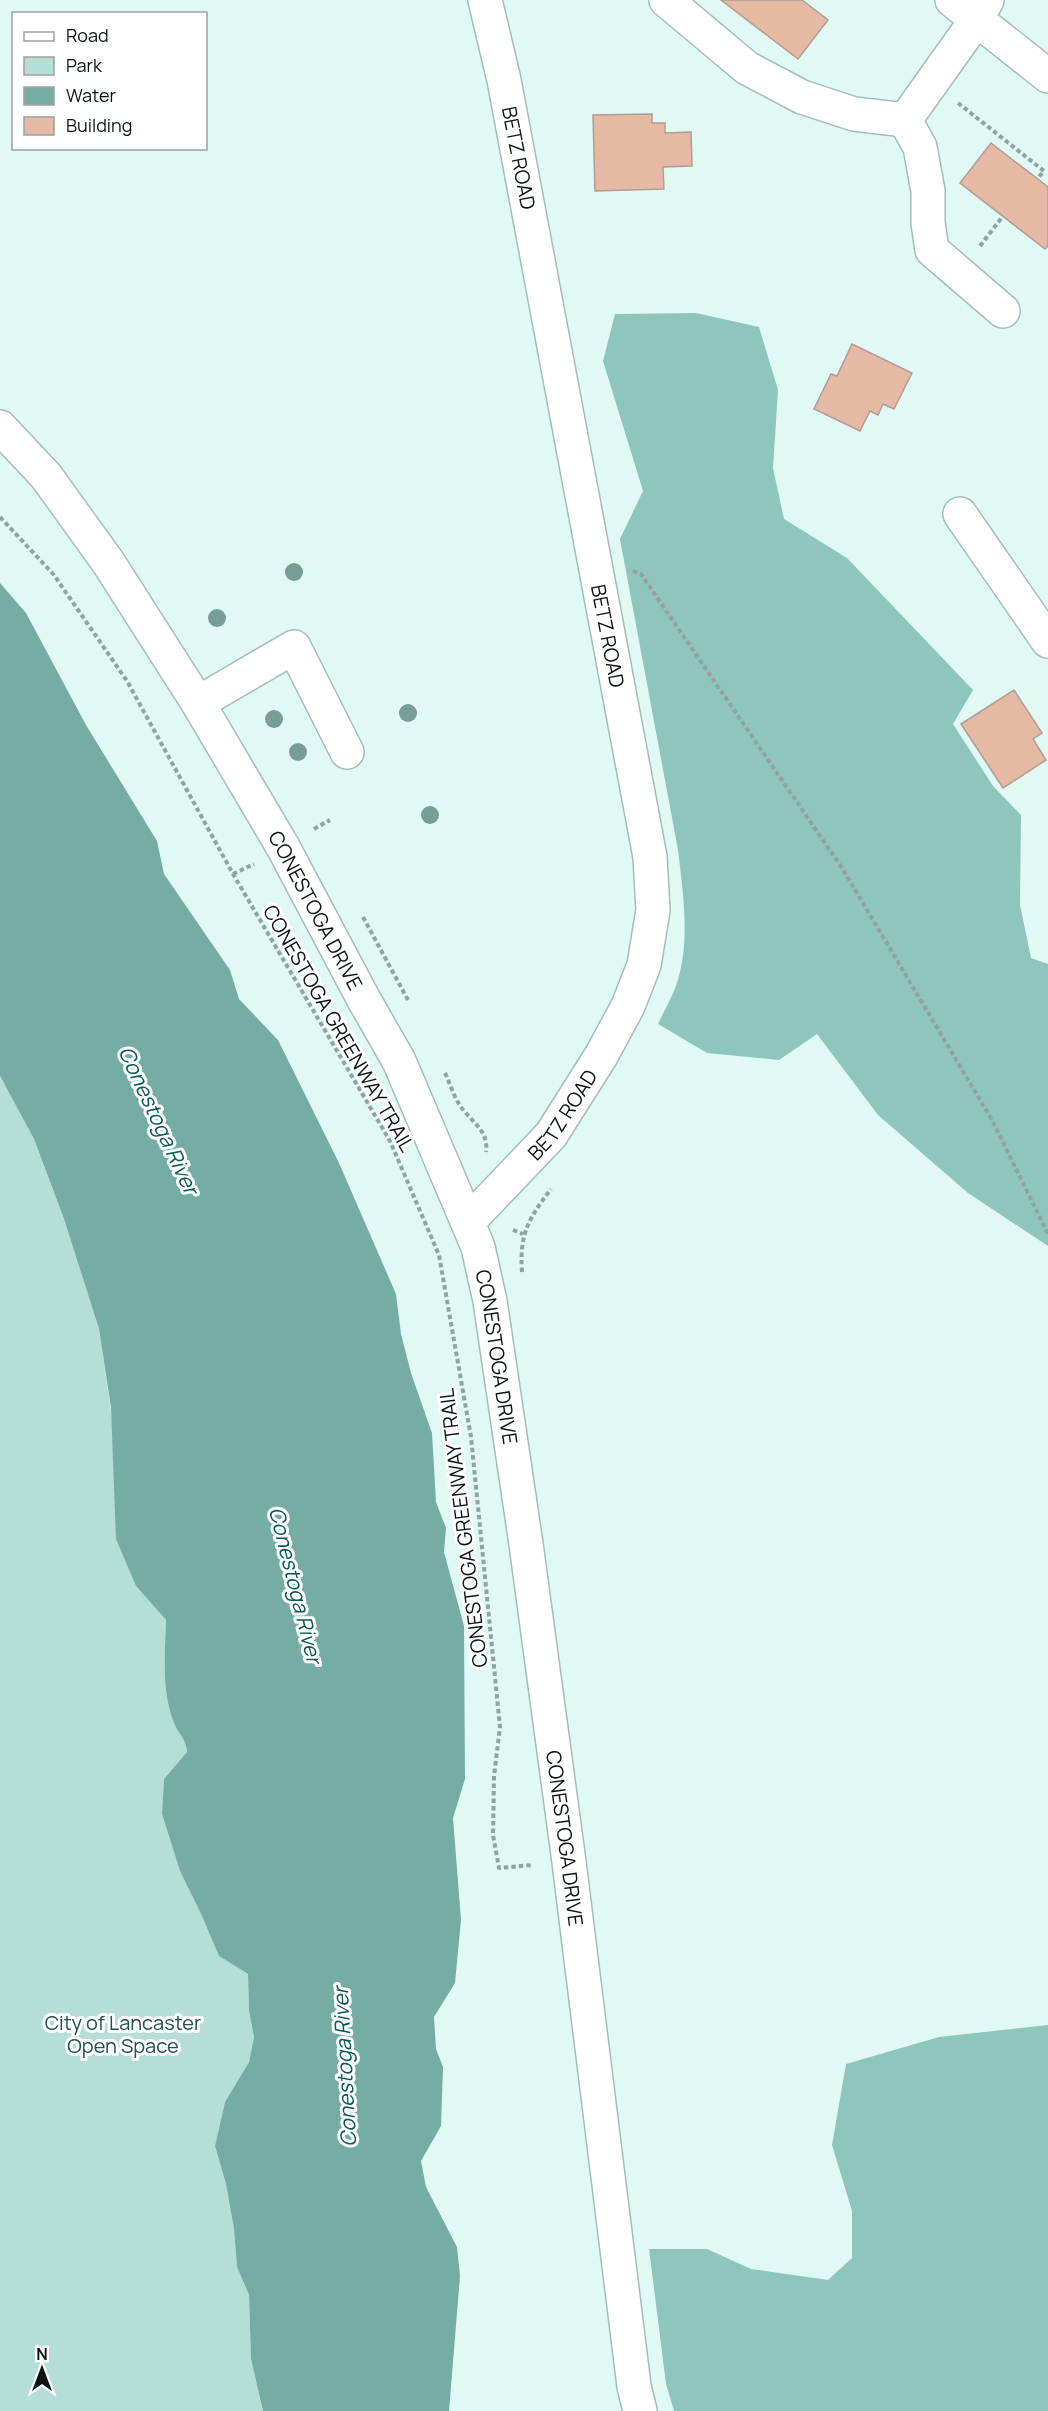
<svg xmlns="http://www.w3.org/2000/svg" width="1048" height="2411" viewBox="0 0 1048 2411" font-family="Manrope,sans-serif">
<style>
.green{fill:#b5ded7}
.forest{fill:#8ec6be}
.water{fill:#75ada5}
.building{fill:#e6b9a5;stroke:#b09c93;stroke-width:1.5}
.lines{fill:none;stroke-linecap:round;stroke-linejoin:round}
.minor-casing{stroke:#a5bdb9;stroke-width:36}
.path{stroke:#90a3a0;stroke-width:4;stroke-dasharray:4.5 3;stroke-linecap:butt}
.minor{stroke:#fff;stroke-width:33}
.tree{fill:#769d97}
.labels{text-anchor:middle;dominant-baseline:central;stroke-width:6;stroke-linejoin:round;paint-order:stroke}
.street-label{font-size:20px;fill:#0a1312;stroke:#fff}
.park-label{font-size:20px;fill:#20514a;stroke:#fff}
.water-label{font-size:21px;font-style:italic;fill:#085a52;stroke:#fff}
</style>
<rect width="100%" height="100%" fill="#e0f9f5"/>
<path class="green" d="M0,1076L34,1139L64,1219L99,1329L136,1586L166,1620C165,1654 161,1690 174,1723C179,1735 186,1739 187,1752L164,1779L162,1814L180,1871L201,1914L219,1956L248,1974L249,2011L254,2037L249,2062L225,2102L215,2146L226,2184L234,2229L237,2267L249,2295L251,2359L263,2411H0Z"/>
<path class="forest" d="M696,313L759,327L778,390L773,468L784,519L847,558L973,690L953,724L993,786L1021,815L1020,905L1031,958L1048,964V1246L968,1193L878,1115L817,1034L779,1060L707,1053L658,1024C664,1011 671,999 676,986C691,943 683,893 678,850L620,539L643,491L603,361L615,314Z
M1048,2025V2411H674L666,2384L649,2249H707L751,2269L828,2280L852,2258V2211L832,2145L846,2064L939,2037Z"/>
<path class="water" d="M0,583L26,613L86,725L157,841L164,874L230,970L239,999L278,1040L339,1163L396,1294L401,1334L411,1373L432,1433L436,1502L446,1528L444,1552L464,1626L465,1779L453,1818L461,1920L455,1983L434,2017L436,2049L443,2067L441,2126L421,2161L426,2187L457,2247L460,2276L449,2411H263L251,2359L249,2295L237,2267L234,2229L226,2184L215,2146L225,2102L249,2062L254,2037L249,2011L248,1974L219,1956L201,1914L180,1871L162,1814L164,1779L187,1752C186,1739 179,1735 174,1723C161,1690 165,1654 166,1620L136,1586L116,1539L111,1408L99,1329L64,1219L34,1139L0,1076Z"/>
<path class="building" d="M721,0H802L828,20L798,59Z
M652,114V123H665V133L691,132L692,166L663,167L664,189L595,191L593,115Z
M991,143L1048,187V246L1045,249L960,183Z
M852,344L912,373L894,409L883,404L878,415L870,411L860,431L814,409L831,374L837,376Z
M1014,690L1042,733L1033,739L1046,760L1003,788L961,724Z"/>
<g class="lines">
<g class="minor-casing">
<g id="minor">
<path d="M666,0L747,68L802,97L854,114L905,120"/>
<path d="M952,0L1048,76"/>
<path d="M987,0L977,19L905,120L920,147L928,191V223L932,250L1003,311"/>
<path id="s1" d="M0,427L46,476L108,562L198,703L283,847L363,998L399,1061L478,1247L490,1301L526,1544L569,1862L634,2386L640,2411"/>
<path d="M960,514L1048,641"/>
<path d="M198,703L294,647L347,752"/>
<path id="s2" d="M469,1221L551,1135L601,1056L628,1006L644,965L653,910L650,857L504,80L485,0"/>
</g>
</g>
<path class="path" d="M958,103L1044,171L1037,179
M980,246L1003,216
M0,517L54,575L127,681L233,874L390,1141L439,1255L471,1437L500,1727L494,1776L493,1835L499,1868L533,1865
M633,571L641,574L842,868L992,1120L1048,1234
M314,829L330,820
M233,874L254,864
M363,917L408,1000
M445,1073C450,1083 453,1095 459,1104C470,1122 489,1129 486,1152
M513,1230L523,1234
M522,1272C519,1234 529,1218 551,1189"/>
<use href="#minor" class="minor"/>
</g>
<g class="tree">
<circle cx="294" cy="572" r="9"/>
<circle cx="217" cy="618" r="9"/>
<circle cx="408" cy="713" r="9"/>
<circle cx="274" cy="719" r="9"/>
<circle cx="298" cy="752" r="9"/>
<circle cx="430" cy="815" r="9"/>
</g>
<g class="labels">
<g class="street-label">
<text transform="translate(519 158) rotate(79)">BETZ ROAD</text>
<text transform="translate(608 636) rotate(79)">BETZ ROAD</text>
<text stroke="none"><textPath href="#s1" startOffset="579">CONESTOGA DRIVE</textPath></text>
<text transform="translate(339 1028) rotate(60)">CONESTOGA GREENWAY TRAIL</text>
<text stroke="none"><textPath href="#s2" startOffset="142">BETZ ROAD</textPath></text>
<text stroke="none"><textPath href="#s1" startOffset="1065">CONESTOGA DRIVE</textPath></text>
<text transform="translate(463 1528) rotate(-97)">CONESTOGA GREENWAY TRAIL</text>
<text stroke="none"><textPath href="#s1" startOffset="1551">CONESTOGA DRIVE</textPath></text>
</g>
<g class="park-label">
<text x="123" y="2022">City of Lancaster<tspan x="123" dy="23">Open Space</tspan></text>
</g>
<g class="water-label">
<text transform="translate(159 1120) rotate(65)">Conestoga River</text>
<text transform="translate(296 1585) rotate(76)">Conestoga River</text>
<text transform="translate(344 2067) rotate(-93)">Conestoga River</text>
</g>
</g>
<rect x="12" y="12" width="195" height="138" fill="#ffffff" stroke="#9da1a0" stroke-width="1.5"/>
<rect x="24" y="32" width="30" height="9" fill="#ffffff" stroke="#9da1a0" stroke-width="1.5"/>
<text x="66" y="42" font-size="18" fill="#0a1312">Road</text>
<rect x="24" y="57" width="30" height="18" fill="#b5ded7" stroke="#9da1a0" stroke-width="1.5"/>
<text x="66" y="72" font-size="18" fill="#0a1312">Park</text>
<rect x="24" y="87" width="30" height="18" fill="#75ada5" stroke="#9da1a0" stroke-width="1.5"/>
<text x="66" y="102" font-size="18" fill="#0a1312">Water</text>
<rect x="24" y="117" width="30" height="18" fill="#e6b9a5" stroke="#9da1a0" stroke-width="1.5"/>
<text x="66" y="132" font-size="18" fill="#0a1312">Building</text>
<g transform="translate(42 2369)" stroke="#ffffff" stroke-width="4.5" paint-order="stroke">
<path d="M0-4.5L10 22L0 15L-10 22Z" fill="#0a1312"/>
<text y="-9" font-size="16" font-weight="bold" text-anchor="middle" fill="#0a1312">N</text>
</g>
</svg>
